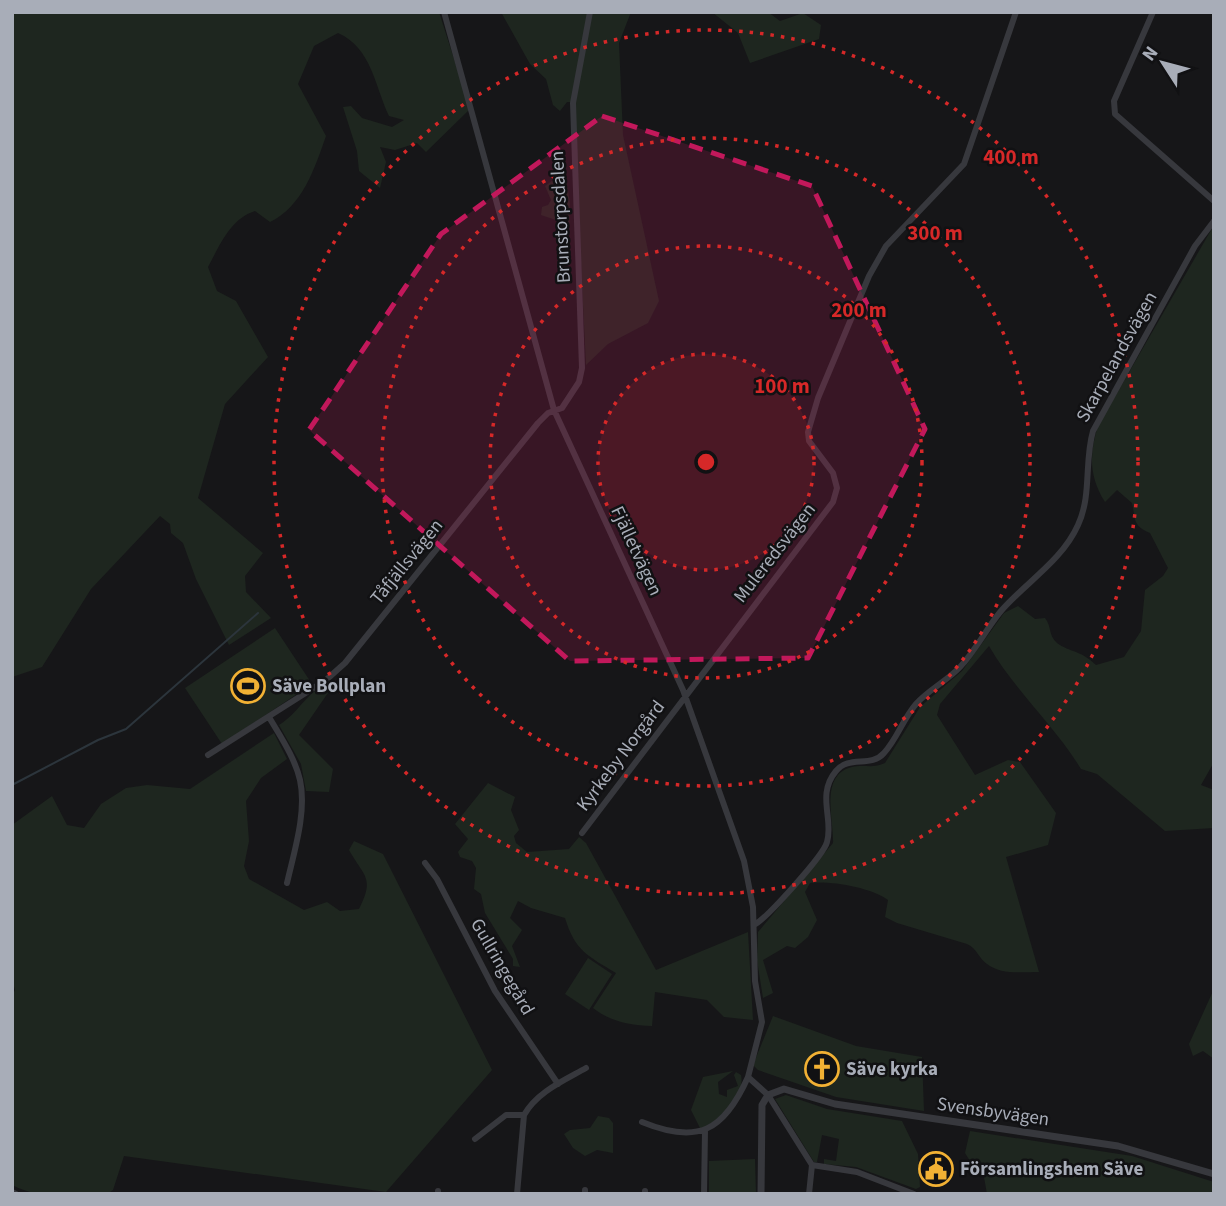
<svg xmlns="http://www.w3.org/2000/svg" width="1226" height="1206" viewBox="0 0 1226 1206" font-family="'Source Sans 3',sans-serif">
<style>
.green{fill:#1e261f}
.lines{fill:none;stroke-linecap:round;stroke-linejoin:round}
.stream{stroke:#2c353c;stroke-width:2}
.minor{stroke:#37383d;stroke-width:6}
.tertiary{stroke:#37383d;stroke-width:7}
.marked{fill:#c2185b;fill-opacity:0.2;stroke:#c2185b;stroke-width:5;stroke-dasharray:14 9;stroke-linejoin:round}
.ring{fill:none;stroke:#d62828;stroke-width:3.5;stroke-dasharray:3.5 7}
.labels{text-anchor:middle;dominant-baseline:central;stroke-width:5;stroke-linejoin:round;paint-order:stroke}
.street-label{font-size:19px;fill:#a8adb8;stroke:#111113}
.poi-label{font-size:19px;font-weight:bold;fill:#a8adb8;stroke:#111113;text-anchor:start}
.centre{fill:#d62828;stroke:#111113;stroke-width:3.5}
.ring-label{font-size:21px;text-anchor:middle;font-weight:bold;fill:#d62828;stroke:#111113;stroke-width:5;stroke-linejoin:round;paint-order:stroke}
</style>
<rect width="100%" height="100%" fill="#161618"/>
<path class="green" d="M12,12H439L470,109L426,152L417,143L395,150L380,147L386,162L380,188L359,171L357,151L343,107L351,106L362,118L392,127L404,120L389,116C375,87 372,48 338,33L314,46L298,84L326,136C315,168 302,207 270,222L255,211C230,219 220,245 208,267L217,291L236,301L268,357L225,404L198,498L263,553L245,576L246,592L271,618L229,645L196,579L183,543L171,533L170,524L160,516L91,589L42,667L12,677Z
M501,12H631L619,43L623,135L659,301L648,323L608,344L586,365L576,163V102H567L560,111L553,105L546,79L530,64Z
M712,12H768L780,21L803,13L821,25L819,39L750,63L738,33Z
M565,171L570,203L569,236L562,222L541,215L542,207L548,205L551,200L545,186Z
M1214,225V762L1201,785L1214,790V828L1165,831L1097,774L1081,769C1054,725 1015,691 989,646L940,704L937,715L975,775L1008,760L1020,762L1056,813L1048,845L1006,857L1039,972C1022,972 1001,975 987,964C978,958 978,949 967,944L897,923L885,917L888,900C869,887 832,881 810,883L805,892L817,920L808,937L795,948L787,946L763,960L773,993L763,998L757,960L758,932L833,843C834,820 819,775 852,767C864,764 873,769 885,763L920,707L962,671L1004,613L1018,606L1035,619L1045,618C1052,627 1048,635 1057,643C1071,653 1079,649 1096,665L1124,657L1141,631L1145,590L1163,576L1168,568L1150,533C1132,525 1136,520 1132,503L1117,490L1105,502C1089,477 1089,454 1098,426Z
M275,628L312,684L222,744L185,688Z
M330,681L332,687L299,735L333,769L329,792L306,791L301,764L279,725C299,713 307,691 330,681Z
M274,733L287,759L261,778L246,801L249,841L244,866L249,879L304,910L327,902L340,911L359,909C375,877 364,877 349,850L354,841L383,854L492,1070L386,1192L124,1156L113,1190L107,1194C76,1194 39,1200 12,1185V996L15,990L12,979V825L52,796L67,825L84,828L101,804L126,788L147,785L190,789Z
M488,783L515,797L511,810L519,830L514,836L516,843L527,852L569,849L579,837L586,843L656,970L748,932L753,1020L724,1017L707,1000L655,992L652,1026C630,1025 611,1022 593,1008L616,973C588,956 575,951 565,918L531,908L518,901L510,918L522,930L512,946L520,967L513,966V959L485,913L481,894L474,889L476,868L472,861L460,857L458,852L468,839L455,824Z
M588,958L612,974L589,1010L565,994Z
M1214,989V1059L1203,1051L1193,1056L1189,1044Z
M773,1016L856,1046L922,1057L924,1111L836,1097L758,1070L753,1065Z
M733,1071L718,1082L719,1094L727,1097V1090L738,1086L734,1075L736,1072L741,1075C746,1098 718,1120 701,1130L691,1110L703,1077Z
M786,1095L827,1109L902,1121L918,1154L920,1187L916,1189L856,1167L824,1164V1159L836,1161L839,1139L822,1135L817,1162H814L775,1099Z
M598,1116L609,1118L613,1123V1153L597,1150L585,1156L573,1148L564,1134L570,1130L590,1128Z
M970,1131L1132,1156L1214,1182V1194H987L982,1166L970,1161L965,1153Z
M755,1159L756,1194H709V1161Z"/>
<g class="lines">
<path class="stream" d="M12,785L98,740L126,729L258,613"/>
<path class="minor" d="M444,12L554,410L683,690L744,861L753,907L755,981L762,1022L748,1077L768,1095L812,1165L809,1194
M1153,12L1114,101L1115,114L1214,201
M269,717C280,736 295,758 300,780C307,812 294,852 287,883
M208,755L326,680L345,663L538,423L548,413L562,408L579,382L582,368L573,103L590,12
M582,833L833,502L837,488L833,473L809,441L808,432L818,398L869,276L886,246L964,164L1016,12
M425,863L437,879L495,991L558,1084
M754,925C766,919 824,855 827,842C834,819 816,795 836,771C849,755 871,768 884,753C897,739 903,719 916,704C928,690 947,681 960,667C976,650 986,629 1001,611C1025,583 1062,561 1078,525C1092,495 1084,462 1093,431L1195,246L1214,221
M642,1122C698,1145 724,1131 748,1077
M475,1139L506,1115H524
M812,1165L857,1172L914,1194
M12,1192L16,1194
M438,1194V1191
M517,1194L524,1115C537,1092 563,1081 586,1068
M585,1194V1190
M645,1194V1191
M704,1194L705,1131"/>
<path class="tertiary" d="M761,1194L762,1105L768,1095L784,1089L835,1104L1118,1146L1214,1174"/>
</g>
<path class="marked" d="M602,116L812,186L925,429L808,658L570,661L309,430L441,234Z"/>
<circle cx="706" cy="462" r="108" fill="#d62828" fill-opacity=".12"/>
<g class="ring">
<circle cx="706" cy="462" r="108"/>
<circle cx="706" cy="462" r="216"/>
<circle cx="706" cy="462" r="324"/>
<circle cx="706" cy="462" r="432"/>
</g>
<defs>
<g id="stadium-ring" transform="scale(1.75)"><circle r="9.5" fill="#111113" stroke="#f2b134" stroke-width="1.5"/><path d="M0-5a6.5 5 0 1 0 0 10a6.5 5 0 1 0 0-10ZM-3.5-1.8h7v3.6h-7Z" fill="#f2b134"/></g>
<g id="church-ring" transform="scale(1.75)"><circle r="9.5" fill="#111113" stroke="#f2b134" stroke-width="1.5"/><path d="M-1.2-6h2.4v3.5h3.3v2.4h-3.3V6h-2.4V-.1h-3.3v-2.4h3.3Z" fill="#f2b134"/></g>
<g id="civic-ring" transform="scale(1.75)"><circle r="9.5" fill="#111113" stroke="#f2b134" stroke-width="1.5"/><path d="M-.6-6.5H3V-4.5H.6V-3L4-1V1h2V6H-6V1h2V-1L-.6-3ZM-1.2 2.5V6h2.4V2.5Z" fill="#f2b134"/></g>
</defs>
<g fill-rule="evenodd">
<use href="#stadium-ring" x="248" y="686"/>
<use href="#church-ring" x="822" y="1069"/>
<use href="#civic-ring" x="936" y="1169"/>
</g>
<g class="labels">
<g class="street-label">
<text transform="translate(561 217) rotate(-93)">Brunstorpsdalen</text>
<text transform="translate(1117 357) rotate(-61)">Skarpelandsvägen</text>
<text transform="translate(636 551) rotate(65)">Fjälletvägen</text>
<text transform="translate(775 553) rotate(-52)">Muleredsvägen</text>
<text transform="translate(407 562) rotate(-51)">Tåfjällsvägen</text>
<text transform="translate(621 756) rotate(-53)">Kyrkeby Norgård</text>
<text transform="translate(502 967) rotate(60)">Gullringegård</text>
<text transform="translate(993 1112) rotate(8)">Svensbyvägen</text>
</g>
<g class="poi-label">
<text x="272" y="686">Säve Bollplan</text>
<text x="846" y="1069">Säve kyrka</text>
<text x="960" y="1169">Församlingshem Säve</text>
</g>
</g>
<circle cx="706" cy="462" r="10" class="centre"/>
<g class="ring-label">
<text x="1011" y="164">400 m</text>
<text x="935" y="240">300 m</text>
<text x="859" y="317">200 m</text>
<text x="782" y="393">100 m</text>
</g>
<rect width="1226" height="1206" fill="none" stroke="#a8adb8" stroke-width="28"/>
<g transform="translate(1163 63) rotate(306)" stroke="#111113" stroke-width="5" paint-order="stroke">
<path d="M0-5L12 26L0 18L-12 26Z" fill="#a8adb8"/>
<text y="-10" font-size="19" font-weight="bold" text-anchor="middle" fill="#a8adb8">N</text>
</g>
</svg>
